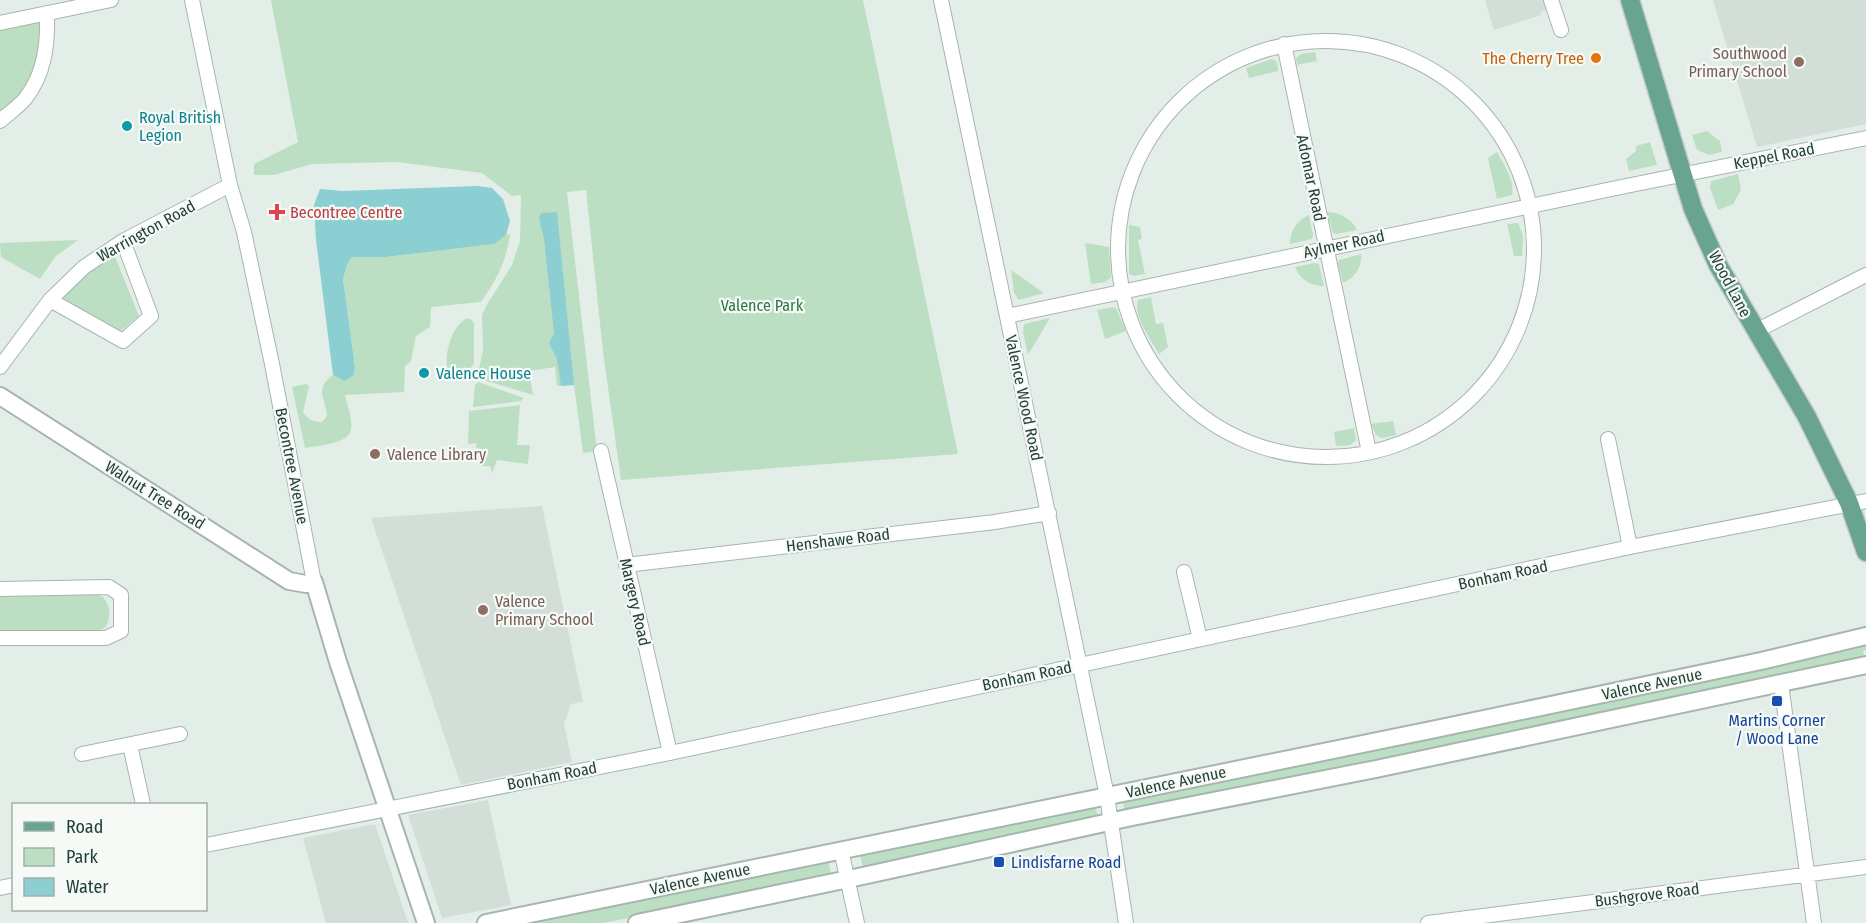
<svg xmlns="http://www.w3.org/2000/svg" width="1866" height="923" viewBox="0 0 1866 923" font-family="'Fira Sans Condensed',sans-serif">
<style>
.built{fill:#d2ded7}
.green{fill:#bcdfc3}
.water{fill:#8bcfd3}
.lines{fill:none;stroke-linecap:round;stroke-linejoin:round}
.minor-casing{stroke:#a6b6af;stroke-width:16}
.tertiary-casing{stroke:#a6b6af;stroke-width:20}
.primary-casing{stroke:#c1cac6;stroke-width:21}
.minor{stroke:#fff;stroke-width:14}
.tertiary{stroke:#fff;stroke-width:16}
.primary{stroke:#68a48f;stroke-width:18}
.food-dot{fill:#e8710a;stroke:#f5faf7;stroke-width:2}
.education-dot{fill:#8d6e63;stroke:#f5faf7;stroke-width:2}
.culture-dot{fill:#0f9aa8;stroke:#f5faf7;stroke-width:2}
.health-dot{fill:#e0444e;stroke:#f5faf7;stroke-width:2}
.transit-dot{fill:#1a4fb4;stroke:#f5faf7;stroke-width:2}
.labels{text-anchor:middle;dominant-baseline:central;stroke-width:4.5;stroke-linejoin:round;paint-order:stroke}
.education-label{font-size:16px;fill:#785e54;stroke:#f5faf7;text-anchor:start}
.food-label{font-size:16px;fill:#c56008;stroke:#f5faf7;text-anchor:end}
.culture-label{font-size:16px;fill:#0d838f;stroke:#f5faf7;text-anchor:start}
.street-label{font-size:16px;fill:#234035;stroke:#f5faf7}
.health-label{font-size:16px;fill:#be3a42;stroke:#f5faf7;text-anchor:start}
.park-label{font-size:16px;fill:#2c7842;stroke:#f5faf7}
.transit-label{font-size:16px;fill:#164399;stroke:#f5faf7}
</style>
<rect width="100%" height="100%" fill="#e4eee8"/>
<path class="built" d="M1485,0H1544L1547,10L1540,12L1541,15L1494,30Z
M1713,0H1866V124L1757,147Z
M542,506L583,702L571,704L564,724L572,762L461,785L371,518Z
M488,800L511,905L442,918L408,815Z
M375,824L408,923H326L303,838Z"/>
<path class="green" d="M271,0H863L958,454L621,480L603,352L586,190L567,192L597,451L583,453L574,385L557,386L555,367L529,371L533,395L477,378L483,350L482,315L486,306L512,265L520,241L521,195L512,196L482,173L397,162L312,164L274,175H254V164L298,142Z
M47,13L35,82L0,121V23Z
M1315,52L1317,61L1297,65L1296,58L1301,54Z
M1271,59L1277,61L1278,71L1249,78L1246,68Z
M1707,131L1720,141L1722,152L1709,155L1697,150L1692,135Z
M1650,142L1657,165L1629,171L1626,159L1636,151V146Z
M1497,152C1504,165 1515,180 1512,195L1497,199L1488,158Z
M1738,174L1741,190L1733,204L1718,210L1710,188L1711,181Z
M1327,212C1339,212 1352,219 1357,230L1337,234L1333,233Z
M1309,215L1313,235L1312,239L1290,244C1290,231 1297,220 1309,215Z
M1518,223L1523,235L1522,256H1514L1507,224Z
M1129,225L1140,227L1142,239L1138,240L1145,274L1134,276L1129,274Z
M510,234C507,260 496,281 481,302L431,307L430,327L416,336L411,361L405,366L404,392L345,395C347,405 353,419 351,429C350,444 316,446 305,448L292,387L306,384L309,386L303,412C308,419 313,422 322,422L327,416C325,397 314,389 333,375L344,381L355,367L343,279L347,265L352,257H386L493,244L506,235Z
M78,240L55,257L40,279L1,257L0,243Z
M1085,243L1109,247L1111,278L1105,282L1091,284Z
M114,254L139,316L118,333L59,298L85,273Z
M1361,254C1362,267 1355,278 1343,283L1338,264L1339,260Z
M1314,263L1319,264L1324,286C1311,286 1300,280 1295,267Z
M1011,270L1044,293L1019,300L1014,293Z
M1151,297L1156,324L1163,323L1168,347L1159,354C1151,339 1133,317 1138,300Z
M1112,307L1116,308L1126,331L1105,339L1097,310Z
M467,318L472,320L474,324V364L468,371L456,374L447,367C445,351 452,326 467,318Z
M1050,318L1028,355L1023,332L1024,324Z
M478,382L524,398L521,401L473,407L475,385Z
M520,405L517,445H530L528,464L497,460L492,473L490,466H478L476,443L468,444L469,411Z
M1393,421L1396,435L1382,438L1376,435L1371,424Z
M1354,428L1356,440L1350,445L1336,446L1334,432Z
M98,595L103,597C111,607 111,616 106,627L100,630L0,631V596Z
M1865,642L1866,650L1863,651L1865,659L1125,813L1122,797Z
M1095,803L1098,819L863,868L859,851Z
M828,859L831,876L604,923H512Z"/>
<path class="water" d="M477,186L492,188L503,199L510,221L506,235L494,244L386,257H352L347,265L343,279L355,367L353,376L344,381L333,375L316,240L314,205L320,189L343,191Z
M557,212L574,385L561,386L557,359L549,343L554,333L544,239L539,218L541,213Z"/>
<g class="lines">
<g class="minor-casing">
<path id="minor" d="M192,0L230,185L244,232L272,364L314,582
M941,0L1107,796L1126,923
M1551,0L1561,30
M0,23L111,0
M1118 249a208 208 0 1 1 416 0a208 208 0 1 1-416 0Z
M1284,44L1369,452
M0,121C8,114 18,107 25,99C45,74 48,43 47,13
M50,300L123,341L151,316L123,241
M1007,316L1626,186L1866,138
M1756,331L1866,275
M0,367L50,300L84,267L123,241L230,185
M1608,439L1630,547
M601,451L670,753
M626,565L995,522L1049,513
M1184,572L1200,639
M0,589L109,587L121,595V631L106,638H0
M1781,684L1814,923
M130,745L143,804
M82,754L180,734
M206,845L670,753L1630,547L1866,501
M841,850L857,923
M0,888L14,885
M1428,923L1866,867"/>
</g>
<g class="tertiary-casing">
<path id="tertiary" d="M0,396L289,581L306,584L314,582L338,662L426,923
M486,923L1431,730L1761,661L1866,636
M637,923L858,877L1132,817L1376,769L1866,665"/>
</g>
<g class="primary-casing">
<path id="primary" d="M1630,0L1693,209L1718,265L1807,417L1849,503L1866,552"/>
</g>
<use href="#minor" class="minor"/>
<use href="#tertiary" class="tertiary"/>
<use href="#primary" class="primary"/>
</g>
<circle class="food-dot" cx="1596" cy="58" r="6"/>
<g class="education-dot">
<circle cx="1799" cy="62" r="6"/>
<circle cx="375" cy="454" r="6"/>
<circle cx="483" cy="610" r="6"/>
</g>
<g class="culture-dot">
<circle cx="127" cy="126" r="6"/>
<circle cx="424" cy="373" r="6"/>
</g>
<path class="health-dot" d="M274 203h6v6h6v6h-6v6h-6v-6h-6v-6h6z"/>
<g class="transit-dot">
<rect x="1771" y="695" width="12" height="12" rx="3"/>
<rect x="993" y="856" width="12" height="12" rx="3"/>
</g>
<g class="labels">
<g class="education-label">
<text x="1787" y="53" text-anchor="end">Southwood<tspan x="1787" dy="18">Primary School</tspan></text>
<text x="387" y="454">Valence Library</text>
<text x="495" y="601">Valence<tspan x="495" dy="18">Primary School</tspan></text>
</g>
<g class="food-label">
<text x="1584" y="58">The Cherry Tree</text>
</g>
<g class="culture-label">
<text x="139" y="117">Royal British<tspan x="139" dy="18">Legion</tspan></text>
<text x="436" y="373">Valence House</text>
</g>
<g class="street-label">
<text transform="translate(1774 156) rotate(-11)">Keppel Road</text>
<text transform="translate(1311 178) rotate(78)">Adomar Road</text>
<text transform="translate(146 231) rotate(-29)">Warrington Road</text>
<text transform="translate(1344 244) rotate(-12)">Aylmer Road</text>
<text transform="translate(1730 284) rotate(62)">Wood Lane</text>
<text transform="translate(1024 398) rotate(78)">Valence Wood Road</text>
<text transform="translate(292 466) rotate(79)">Becontree Avenue</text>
<text transform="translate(155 495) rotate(32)">Walnut Tree Road</text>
<text transform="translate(838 540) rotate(-7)">Henshawe Road</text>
<text transform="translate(1503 575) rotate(-12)">Bonham Road</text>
<text transform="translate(635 602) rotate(77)">Margery Road</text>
<text transform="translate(1027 676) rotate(-12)">Bonham Road</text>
<text transform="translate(1652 684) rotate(-12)">Valence Avenue</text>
<text transform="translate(552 776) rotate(-11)">Bonham Road</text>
<text transform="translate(1176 782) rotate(-12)">Valence Avenue</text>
<text transform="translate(700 879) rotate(-12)">Valence Avenue</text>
<text transform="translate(1647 895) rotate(-7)">Bushgrove Road</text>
</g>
<g class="health-label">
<text x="290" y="212">Becontree Centre</text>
</g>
<g class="park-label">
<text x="762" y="305">Valence Park</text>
</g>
<g class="transit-label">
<text x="1777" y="720">Martins Corner<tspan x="1777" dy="18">/ Wood Lane</tspan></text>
<text x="1011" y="862" text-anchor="start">Lindisfarne Road</text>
</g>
</g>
<rect x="12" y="803" width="195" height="108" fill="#f5faf7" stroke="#a1b0a9" stroke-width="1.5"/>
<rect x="24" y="822" width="30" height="9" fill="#68a48f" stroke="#a1b0a9" stroke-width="1.5"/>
<text x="66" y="833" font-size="18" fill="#234035">Road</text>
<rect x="24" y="848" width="30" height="18" fill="#bcdfc3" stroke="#a1b0a9" stroke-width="1.5"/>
<text x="66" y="863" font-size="18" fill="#234035">Park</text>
<rect x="24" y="878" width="30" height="18" fill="#8bcfd3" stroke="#a1b0a9" stroke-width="1.5"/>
<text x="66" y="893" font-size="18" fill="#234035">Water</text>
</svg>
